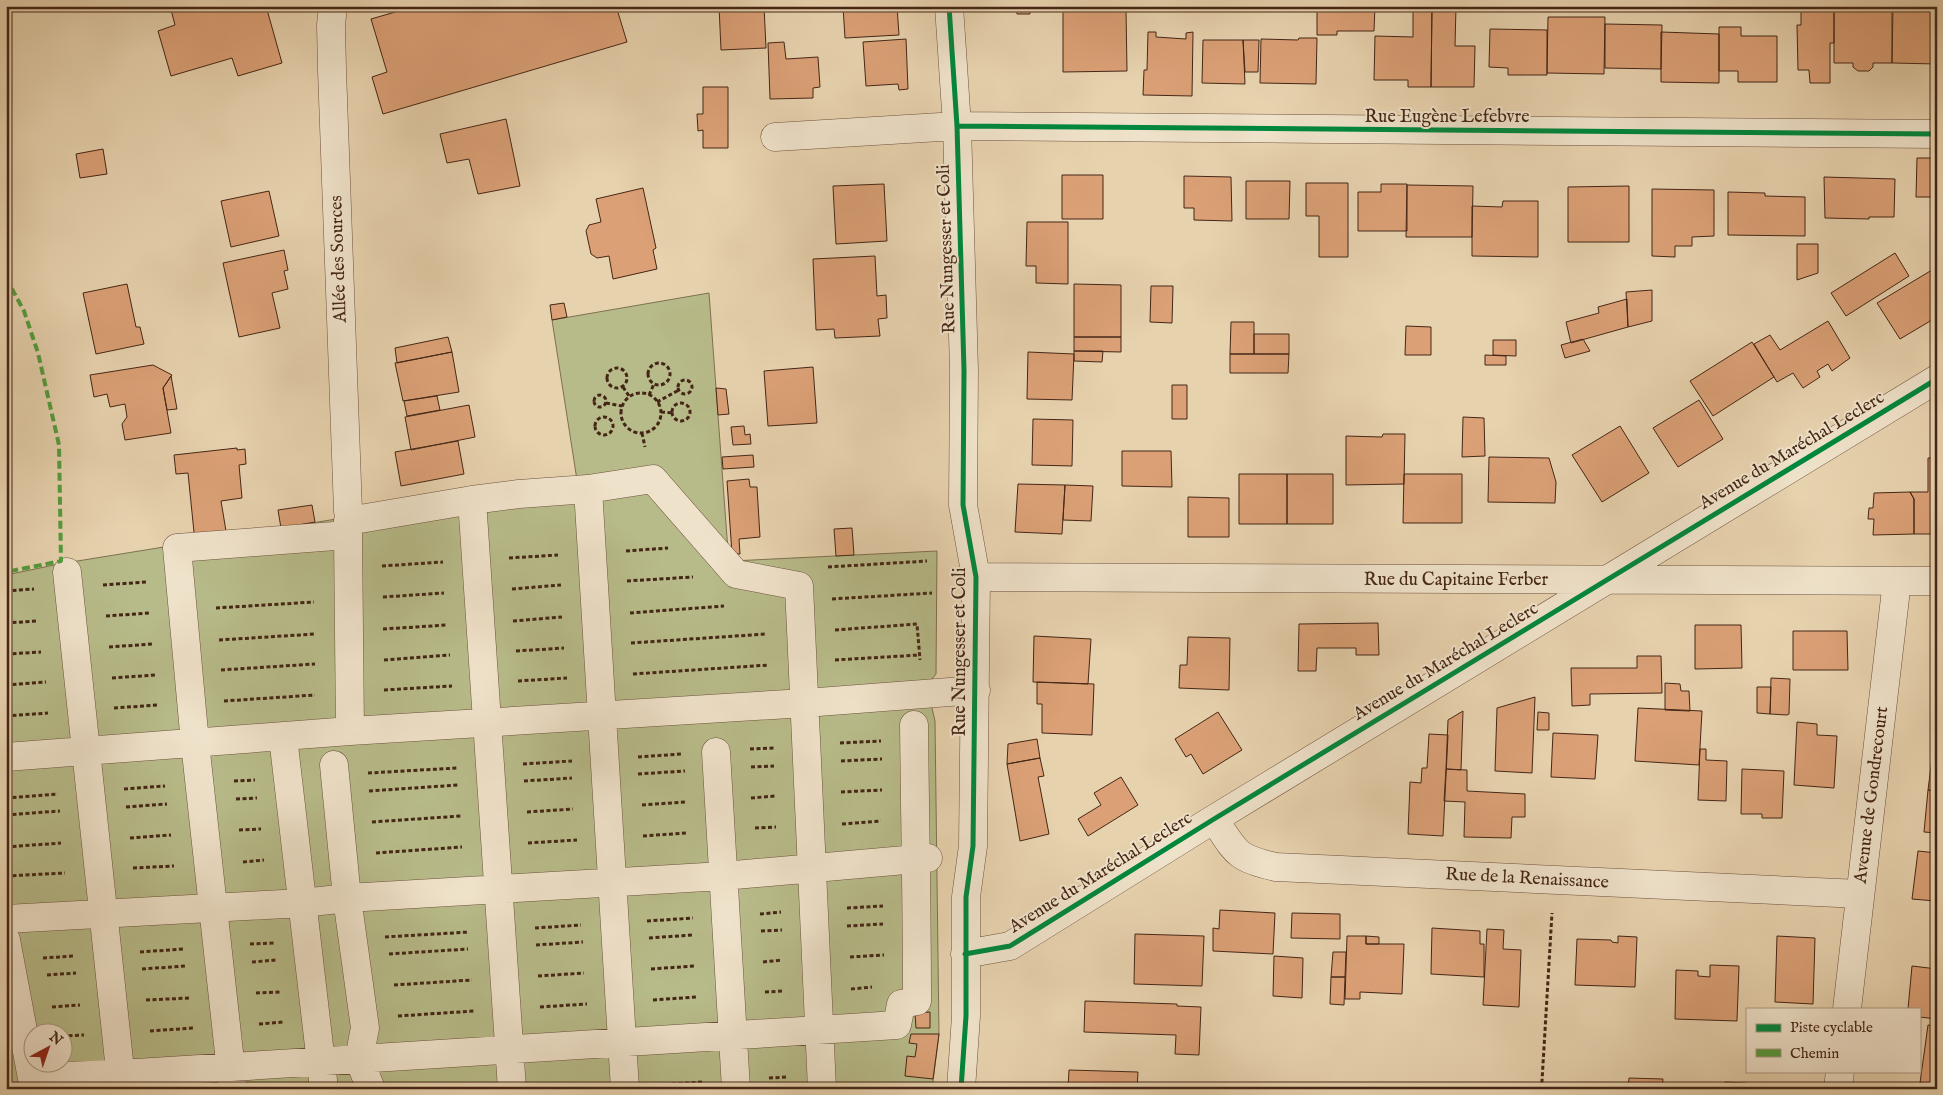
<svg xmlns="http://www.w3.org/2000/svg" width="1943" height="1095" viewBox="0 0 1943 1095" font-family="'IM FELL English',serif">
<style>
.green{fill:#b7bb89;stroke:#7e7050;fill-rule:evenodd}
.building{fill:#dba076;stroke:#452616}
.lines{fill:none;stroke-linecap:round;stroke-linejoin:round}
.minor-casing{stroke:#6e513c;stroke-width:29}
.path{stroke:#452616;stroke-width:3;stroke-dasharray:4 2.5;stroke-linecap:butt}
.minor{stroke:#efe2ca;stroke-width:28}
.quiet{stroke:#549c3d;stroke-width:4;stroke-dasharray:8 4;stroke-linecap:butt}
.cycleway-casing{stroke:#efe2ca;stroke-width:8}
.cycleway{stroke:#00873e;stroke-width:5}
.labels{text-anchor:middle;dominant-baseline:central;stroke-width:4;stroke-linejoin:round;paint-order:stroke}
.street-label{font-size:18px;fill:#452616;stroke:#efe2ca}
</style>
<rect width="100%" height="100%" fill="#e7d2ae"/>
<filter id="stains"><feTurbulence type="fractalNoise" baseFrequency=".004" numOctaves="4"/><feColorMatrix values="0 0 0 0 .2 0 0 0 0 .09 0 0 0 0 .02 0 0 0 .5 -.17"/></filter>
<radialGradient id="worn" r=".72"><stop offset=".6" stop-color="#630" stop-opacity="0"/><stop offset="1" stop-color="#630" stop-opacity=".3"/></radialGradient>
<path class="green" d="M709,293L728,551L732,561L937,551L936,674L932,679L925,683L928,706L932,708L935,721L939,1034L932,1089H12L6,1056V575L59,564L577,480L552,320ZM32,1032H62V1062H32Z"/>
<path class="building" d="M170,6H266L282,63L238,76L232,58L171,76L158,31L175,25Z
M416,6H616L627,42L383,114L372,77L387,72L371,19Z
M719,6H764L766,48L721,50Z
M843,6H897L899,35L845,38Z
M1010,6H1058V7L1030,8V14H1017L1016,6Z
M1317,6H1375L1374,31H1337V35H1317Z
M1413,6H1432L1431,87H1408V80H1374L1375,36L1413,37Z
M1456,6L1455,46H1475L1474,87H1431L1432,6Z
M1801,6H1834V43H1830V83H1810L1809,70H1798L1797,25H1801Z
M1834,6H1872V11H1892V63H1873V67L1869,71H1858L1853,67V63H1834Z
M1893,6H1937V64L1892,63Z
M1063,10H1126L1127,71L1063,72Z
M1548,17H1605L1604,74L1547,73Z
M1605,24L1662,25L1661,69L1605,68Z
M1719,27H1741V36H1777V82H1738V71H1719Z
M1490,29L1547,30V75H1508V68L1489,67Z
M1148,32H1156V37L1186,39V33L1193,32L1192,96L1143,95L1144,70H1147Z
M1661,32L1719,34V83L1661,82Z
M1299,38H1317L1316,84L1260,83L1261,39L1298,40Z
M906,39L908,89L899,90L898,84L866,86L863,42Z
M1203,40H1243L1245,84L1202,83Z
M1243,40H1259L1258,72H1245Z
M784,42L786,59L818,57L820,87L813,88V98L770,99L768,43Z
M703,87H728V148H703V130L698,131L697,114H703Z
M506,119L520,186L478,194L469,159L447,163L440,134Z
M103,149L107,174L80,178L76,154Z
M1917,158H1936V197H1916Z
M1062,175H1103V219H1062Z
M1184,176L1231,177L1232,221L1194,220V208H1184Z
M1824,177L1895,179L1894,217H1869V219L1825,218Z
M1246,181H1290L1289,219H1246Z
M1306,183H1348V257H1319V216H1306Z
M884,184L887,241L836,244L833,186Z
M1381,184H1407V231H1358V192H1381Z
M1407,185L1473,186L1472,237H1406Z
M1629,186V242H1568V187Z
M643,188L656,248L653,250L657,269L613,279L609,256L597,258L591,254L586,231L589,225L601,222L596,199Z
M1652,189L1714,190V236L1692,237V246H1675V257L1652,256Z
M269,191L279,236L231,247L221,201Z
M1728,192L1765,193V196L1805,197V236L1728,235Z
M1503,201H1538V257L1472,256V206L1502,207Z
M1027,222H1068V284L1036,283V266H1026Z
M1797,244H1818V273L1797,280Z
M284,250L288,270L284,271L288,289L272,293L280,328L239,337L223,263Z
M1895,253L1909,276L1846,316L1831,293Z
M875,256L877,296L886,295L887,318L878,319L880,336L835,338L834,329L816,330L813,259Z
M1937,267V317L1900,339L1877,303Z
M127,284L136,327H140L144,344L96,354L83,293Z
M1074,284L1121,285V337H1074Z
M1151,286H1173L1172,323L1150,322Z
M1652,290V321L1628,327L1626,292Z
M1627,299L1628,327L1571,343L1566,322L1599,313L1598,307Z
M564,303L567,317L552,320L550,305Z
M1828,321L1850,358L1832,371L1828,364L1817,371L1820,377L1803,388L1793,373L1777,382L1754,344L1770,335L1780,350Z
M1231,322H1254V354H1230Z
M1406,326L1431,327V355H1405Z
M1254,334H1289V354H1254Z
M448,337L452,352L397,363L395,348Z
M1074,337H1121V352L1074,351Z
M1583,339L1590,351L1565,358L1561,345Z
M1493,340H1516V356L1493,355Z
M1752,342L1774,377L1713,416L1690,381Z
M1074,351H1103L1102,362L1074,361Z
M452,352L459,392L403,401L395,363Z
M1028,352L1074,354L1072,400L1027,399Z
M1230,354H1289L1288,373H1230Z
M1485,355L1506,356V365H1485Z
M153,365L172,375L163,388L171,433L125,440L122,424L127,417L125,404L110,407L107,394L94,397L90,375Z
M813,367L817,423L768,426L764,371Z
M171,376L177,409L167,410L163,388Z
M1172,385H1187V419H1172Z
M716,388L726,389L729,414L718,415Z
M437,396L440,410L407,416L404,401Z
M1699,400L1723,439L1678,467L1653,428Z
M469,405L475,437L411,450L405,417Z
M1463,417L1484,418L1485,456L1462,457Z
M1033,419L1073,420L1072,466L1032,465Z
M744,426L745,435L750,434L751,444L733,445L731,427Z
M1620,426L1649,473L1602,502L1572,455Z
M1383,434H1405L1404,484L1346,485V436L1382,437Z
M458,441L464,474L401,486L395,452Z
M237,448V450L245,449L246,464L239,465L242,498L221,501L227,537L195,542L188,473L176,474L174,455Z
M1122,451H1171L1172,487L1122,486Z
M753,455L754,467L723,469L722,457Z
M1489,457L1549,458L1556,482L1555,503L1488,502Z
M1928,458H1937V534H1914V499L1910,492H1928Z
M1239,474H1287V524H1239Z
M1287,474H1333V524H1287Z
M1404,474H1462V523H1403Z
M749,479L750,487H757L760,537L739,539L740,554H732L727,481Z
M1018,484L1065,485L1062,534L1015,532Z
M1065,485L1093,486L1091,521L1063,520Z
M1910,492L1914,499V534L1873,535L1874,519H1868L1869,508H1873L1874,493Z
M1188,497L1229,498V537H1188Z
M312,505L315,522L281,528L278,510Z
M852,528L854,555L836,556L834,529Z
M1378,623L1379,655H1356V648H1317L1316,671H1298L1299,624Z
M1695,625H1741L1742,668L1695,669Z
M1793,631H1847L1848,670H1793Z
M1034,636L1091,639L1088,684L1033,682Z
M1188,637L1230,638L1229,690L1179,688L1180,665H1187Z
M1637,656H1661L1662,693L1590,694V705L1572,706L1571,668H1637Z
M1771,678L1790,679L1789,714L1787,715L1770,714Z
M1037,682L1094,684L1092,735L1042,733V704H1037Z
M1665,683L1680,684L1681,691H1689L1690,711L1665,710Z
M1757,687H1771L1770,714L1757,713Z
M1535,697L1532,773L1495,771L1497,708Z
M1638,708L1702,711L1699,765L1635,761Z
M1463,711L1461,770L1446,769L1448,720Z
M1218,712L1242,750L1203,774L1191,754L1186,757L1175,739Z
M1538,712L1549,713V730H1537Z
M1797,722L1817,724V735L1837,736L1834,788L1794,785Z
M1553,733L1598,735L1595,779L1551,777Z
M1429,734L1448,735L1443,836L1408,834L1410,782L1421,783L1422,768H1427Z
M1037,739L1040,758L1007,764L1008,744Z
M1700,749H1706V760L1727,761L1726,801L1698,800Z
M1935,750H1937V791L1928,790L1932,759H1934Z
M1040,758L1044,776L1038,777L1049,834L1020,841L1007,764Z
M1446,769L1467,770V791L1525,794V817H1512L1511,838L1464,837L1465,802L1444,801Z
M1742,769L1784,771L1782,818H1762V814H1741Z
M1121,777L1138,805L1088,836L1078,819L1101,805L1094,793Z
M1928,790L1937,791V833L1924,832Z
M1918,851L1937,853L1935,901L1912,899Z
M1220,910L1275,913L1273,954L1213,951V928L1219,929Z
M1292,913L1340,914V939L1291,938Z
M1432,928L1480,931V944H1484V977L1431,974Z
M1487,929L1504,930L1503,949L1521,950L1519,1007L1483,1005Z
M1135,934L1204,936L1202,986L1134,984Z
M1347,936H1366V944H1404L1402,994L1360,992V999H1345Z
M1366,936L1379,937V944H1366Z
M1618,936L1637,937L1635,987L1575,985L1577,939L1611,940L1612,942L1618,943Z
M1777,936L1815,938L1813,1004L1775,1002Z
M1935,940H1937V967H1932Z
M1333,952H1346L1345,977H1331Z
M1274,956L1303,958L1302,998L1273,996Z
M1710,965L1739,966L1737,1021L1675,1019L1676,970L1698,971V976L1710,977Z
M1912,966L1937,969V1019L1919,1017V1009H1908Z
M1331,977H1345L1344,1005L1330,1004Z
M1085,1001L1177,1004V1006L1201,1007L1199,1055L1175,1054L1176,1035L1084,1032Z
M930,1012V1028H916L915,1013Z
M1928,1025L1937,1026V1085L1920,1083Z
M911,1034H939L933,1079L905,1076L907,1056L915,1057L917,1044L909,1043Z
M1069,1070L1138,1072L1137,1089H1068Z
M1629,1078L1663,1079L1662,1089H1628Z
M1725,1082L1746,1083L1745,1089H1724Z
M1920,1083L1937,1085V1089H1920Z"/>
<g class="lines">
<g class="minor-casing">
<path id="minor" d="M333,6L331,25L332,70L348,511
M949,6L957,126L964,370L963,505L976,577L973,846L966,897V1016L961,1089
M775,137L957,126L1937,134
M588,489L653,479L736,574L799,586L822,1089
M472,500L519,494L588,489L625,1089
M348,535L350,731
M67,572L122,1089
M976,577L1937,581
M283,737L324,1089
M716,752L736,1089
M6,757L350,731L805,703L976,690
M334,765L347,898L365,1028L359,1059L371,1089
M1214,819C1236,852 1235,858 1276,867L1860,894
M6,919L303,903L347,898L723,876L928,858
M6,940L34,1089
M965,954L1010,946L1214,819L1937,379
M1847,1009L1897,581
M32,1077L120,1074L897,1025L901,1004L917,1001C917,909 915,817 914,725
M233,1089L195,743L177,548L348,535V521L472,500L512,1089
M1838,1089L1840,1071"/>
</g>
<path class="path" d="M648 374a11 11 0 1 1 22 0a11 11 0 1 1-22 0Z
M607 378a10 10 0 1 1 20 0a10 10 0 1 1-20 0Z
M678 387a7 7 0 1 1 14 0a7 7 0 1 1-14 0Z
M623,387L629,396
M621 413a20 20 0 1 1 40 0a20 20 0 1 1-40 0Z
M594 401a6 6 0 1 1 12 0a6 6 0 1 1-12 0Z
M649,395L654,384
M657,402L679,390
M606,403L622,406
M672 412a9 9 0 1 1 18 0a9 9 0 1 1-18 0Z
M661,412L673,413
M595 426a9 9 0 1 1 18 0a9 9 0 1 1-18 0Z
M642,433L645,447
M626,551L668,548
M509,558L558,555
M382,566L443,562
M828,567L927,561
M627,581L693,577
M103,585L146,582
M512,589L561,585
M6,591L34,589
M383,597L444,593
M832,599L932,593
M216,608L314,602
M630,613L724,606
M106,616L150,613
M513,621L562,617
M6,623L37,621
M383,629L447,625
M835,630L917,624L920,660
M219,640L315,634
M631,643L766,634
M109,647L153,644
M516,651L564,648
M6,654L41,652
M384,660L450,655
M835,660L919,655
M221,670L315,664
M633,674L769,665
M112,678L155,675
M518,681L567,678
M6,685L46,682
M384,690L452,686
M224,701L315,695
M114,708L158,705
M6,716L48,713
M840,743L881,741
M750,749L774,748
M638,757L681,754
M841,761L882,759
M523,764L572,761
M751,767L774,766
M368,773L457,768
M638,774L685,771
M234,781L255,780
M524,781L572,778
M124,789L165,786
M369,791L458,785
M841,792L882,790
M6,798L58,794
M751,798L775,796
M236,799L257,798
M642,805L685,802
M126,807L167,804
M527,812L573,809
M6,815L60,811
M372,822L461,816
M842,824L881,821
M755,828L776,827
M239,830L261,829
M643,836L686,833
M130,838L171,835
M528,843L577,840
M6,847L61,843
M376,853L462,847
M243,862L264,860
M133,868L174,866
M6,876L65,873
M847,908L883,906
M760,914L781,912
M647,921L693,918
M847,926L883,924
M535,928L581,925
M761,931L782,930
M385,937L469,932
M649,938L692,935
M250,944L274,943
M536,945L583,942
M140,952L184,949
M389,954L468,949
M850,957L884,955
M43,958L74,956
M252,962L276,960
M763,962L782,960
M142,969L186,966
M651,969L694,966
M47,975L76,973
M538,976L584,973
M394,985L472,980
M851,989L872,987
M765,992L784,991
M256,993L280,992
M146,1000L190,998
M653,1000L696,997
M52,1007L80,1005
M540,1007L587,1004
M398,1016L474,1011
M259,1024L283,1022
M150,1031L193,1028
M62,1036L84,1035
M769,1078L787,1077
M659,1085L702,1082
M1540,1089L1542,1081L1552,913"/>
<use href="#minor" class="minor"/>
<path class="quiet" d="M6,278L24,311L38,353L59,445L61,561L6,572"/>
<g class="cycleway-casing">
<path id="cycleway" d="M949,6L957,126L964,370L963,505L976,577L973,846L966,897V1016L961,1089
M957,126L1937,134
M965,954L1010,946L1214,819L1937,379"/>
</g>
<use href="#cycleway" class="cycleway"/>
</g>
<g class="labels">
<g class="street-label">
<text x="1447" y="117">Rue Eugène Lefebvre</text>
<text transform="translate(947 249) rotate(-92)">Rue Nungesser et Coli</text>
<text transform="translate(339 259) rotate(-92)">Allée des Sources</text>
<text transform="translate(1792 451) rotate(-31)">Avenue du Maréchal Leclerc</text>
<text x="1456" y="580">Rue du Capitaine Ferber</text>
<text transform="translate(960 652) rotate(-90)">Rue Nungesser et Coli</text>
<text transform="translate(1446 662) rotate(-31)">Avenue du Maréchal Leclerc</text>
<text transform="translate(1872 795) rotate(-83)">Avenue de Gondrecourt</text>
<text transform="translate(1101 873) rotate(-32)">Avenue du Maréchal Leclerc</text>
<text transform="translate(1527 879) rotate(3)">Rue de la Renaissance</text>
</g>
</g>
<rect width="1943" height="1095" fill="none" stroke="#e7d2ae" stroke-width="25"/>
<rect x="8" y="8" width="1928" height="1080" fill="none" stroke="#452616" stroke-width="2.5"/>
<rect x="12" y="12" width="1918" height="1070" fill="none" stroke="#452616"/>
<rect x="1746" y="1008" width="175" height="65" fill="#efe2ca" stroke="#ab9782"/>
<rect x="1756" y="1024" width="25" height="8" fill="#00873e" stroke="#ab9782"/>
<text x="1790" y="1032" font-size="15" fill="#452616">Piste cyclable</text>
<rect x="1756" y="1049" width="25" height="8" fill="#549c3d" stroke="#ab9782"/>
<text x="1790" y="1058" font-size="15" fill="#452616">Chemin</text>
<g transform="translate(48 1048) rotate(40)"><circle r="24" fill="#efe2ca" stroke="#ab9782"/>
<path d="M0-4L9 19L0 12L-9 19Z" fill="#8f2418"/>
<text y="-8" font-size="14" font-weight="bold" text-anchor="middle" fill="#452616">N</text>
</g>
<rect width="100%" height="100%" filter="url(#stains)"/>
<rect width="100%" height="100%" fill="url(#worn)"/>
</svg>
